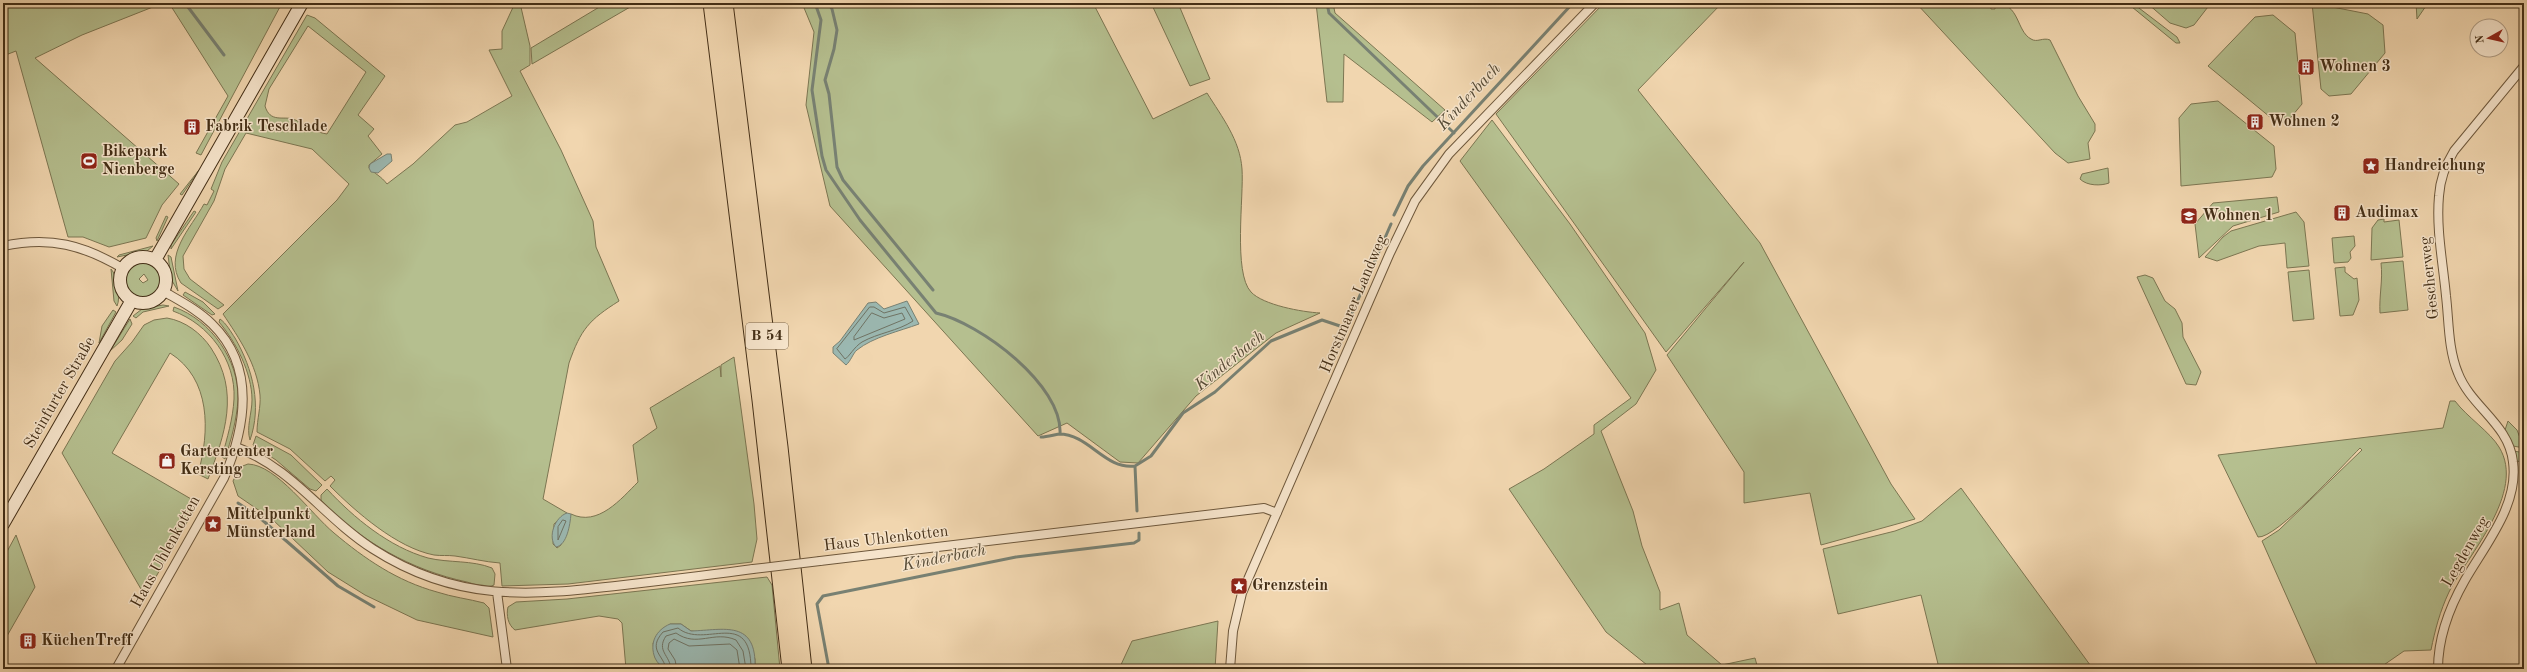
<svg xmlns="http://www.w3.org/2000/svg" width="2527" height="672" viewBox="0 0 2527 672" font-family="'Old Standard TT',serif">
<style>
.green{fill:#b5bf8f;stroke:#7c7652;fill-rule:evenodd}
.water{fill:#9bb8b1;stroke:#788173}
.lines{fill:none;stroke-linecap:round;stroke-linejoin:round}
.shore{stroke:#6f7364;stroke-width:1}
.stream{stroke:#788173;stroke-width:3}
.street-casing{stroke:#6e583c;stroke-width:10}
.secondary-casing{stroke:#432e16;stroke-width:14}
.highway-casing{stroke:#432e16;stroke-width:17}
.street{stroke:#f6e4cb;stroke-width:8}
.secondary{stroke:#f6e4cb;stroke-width:12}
.highway{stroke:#f1d6af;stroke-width:15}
.street-bridge-casing{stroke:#6e583c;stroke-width:10;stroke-linecap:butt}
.street-bridge{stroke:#f6e4cb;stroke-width:8}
.labels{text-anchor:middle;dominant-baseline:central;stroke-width:3;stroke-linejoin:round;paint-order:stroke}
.shield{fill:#f6e4cb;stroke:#79654c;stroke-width:1}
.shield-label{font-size:15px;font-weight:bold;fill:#432e16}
.poi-label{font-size:16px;font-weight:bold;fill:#432e16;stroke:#f6e4cb;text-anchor:start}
.street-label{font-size:16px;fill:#432e16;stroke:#f6e4cb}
.water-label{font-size:17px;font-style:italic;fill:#554a35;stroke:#f6e4cb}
</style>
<rect width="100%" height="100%" fill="#f1d6af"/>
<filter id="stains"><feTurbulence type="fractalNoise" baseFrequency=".005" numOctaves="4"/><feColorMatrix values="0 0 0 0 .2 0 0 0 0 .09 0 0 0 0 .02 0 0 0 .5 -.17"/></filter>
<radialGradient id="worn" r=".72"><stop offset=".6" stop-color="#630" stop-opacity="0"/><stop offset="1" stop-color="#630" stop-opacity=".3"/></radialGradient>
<path class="green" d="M3,3H163L82,35L35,58L179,184L162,205L146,238L109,247L83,237H68L16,51L3,56Z
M169,3H282L201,155L196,153L228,96Z
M515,3H520L530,46V65L520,71L561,150L593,221L596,247L619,301C589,320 581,329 569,363L543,499L567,513L554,524L553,544L557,548L561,545L571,514C598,527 621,499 638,482L633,445L657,428L650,408L720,366L721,377V365L734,357L754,504L757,539L752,562L568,584L502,586L500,563C485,562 470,558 455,556C448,555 441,556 434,555C397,548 356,512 330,486L335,480L331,476L325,481L290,449L257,432C257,419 261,407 260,395C257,364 239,338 223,314L337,200L349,184L312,149L246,133L225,169L214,201L183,256L184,269L190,279L224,305L218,309L181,283C163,255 191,228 204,204L207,205L214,191L211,189L222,162L307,15L315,18L385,76L358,115L374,129L368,136L382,154L369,165V168C375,174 381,176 387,184L413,164L455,125L467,122L512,96L489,50L502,49V31ZM308,26L366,72L327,134C313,132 306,124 293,119C283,116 270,123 265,106L269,89Z
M606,3H637L532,64L531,48Z
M802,3H1093L1153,119L1207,93C1222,117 1240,140 1242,169C1244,196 1233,273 1251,292C1263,305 1302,312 1320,313L1276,333L1196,396L1138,463L1120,462L1067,423L1038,436L830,206L806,105L814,32Z
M1151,3H1178L1210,79L1190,86Z
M1316,3H1333L1335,13L1445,110L1432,122L1344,54L1343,102H1327Z
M1604,3H1722L1638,90L1760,243L1891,484L1915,519L1821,545L1810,493L1744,503V472L1667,355L1744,262L1666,352L1496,114Z
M1916,3H1986L1990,4L1991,9H1995V3C2020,3 2016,31 2031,39C2037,43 2043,37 2050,40L2078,96L2095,124V131L2088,143L2090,159L2068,163L2055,153Z
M2147,3H2211L2194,25L2186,28L2170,23Z
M2312,3L2368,14L2383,25L2385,53L2351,94L2329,96L2321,89Z
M2416,3H2428L2417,19Z
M2135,5L2177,37L2180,43H2176L2132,7Z
M2273,15L2295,33L2302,104L2287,122H2276L2208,66L2255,17Z
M2218,101L2274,146L2276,169L2272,177L2181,186L2179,118L2191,104Z
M1492,120L1570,224L1645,333L1656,370L1636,404L1601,431L1633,511L1642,546L1660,592V610L1679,603L1687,635L1722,665L1755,658L1758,669H1652L1606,632L1509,489L1544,469L1594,434V425L1631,398L1460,161Z
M2108,168L2109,183C2101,186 2087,186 2080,179L2082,174Z
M199,170L182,195L180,194Z
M2277,197L2279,212L2233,226L2199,258L2195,224L2213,203Z
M194,211L196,212L171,249V245Z
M2296,212L2304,222L2309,266L2287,268L2285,243L2259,246L2217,261L2205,257L2223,237L2231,231Z
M166,216L168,217L157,241L156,238Z
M2384,219V222L2399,220L2403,257L2371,260L2372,228L2378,220Z
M2354,236L2355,246L2350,252L2351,258L2348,262L2334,263L2332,238Z
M153,246L147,251L117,257L119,255Z
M168,255L171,257L178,291L171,279Z
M143,261L156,266L162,278C162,297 145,303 131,295C119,282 126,263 143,261ZM144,274L148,280L143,283L139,279Z
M2403,261L2408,310L2380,313C2379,295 2383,281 2381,263Z
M2345,267V272L2354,279L2357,278L2359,300L2353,315L2340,316L2335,268Z
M111,269C117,275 121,298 117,306L114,301Z
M2309,270L2314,319L2293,321L2288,272Z
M2145,275L2153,278L2165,301L2175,309L2182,323L2183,337L2201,372L2196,385L2186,384L2137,277Z
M185,292L203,302L215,314L212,315L183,295Z
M163,305L169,306L143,312L136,318L133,316L142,309Z
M174,307C211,320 239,360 238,399C237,419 231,440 225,459L222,457C227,438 233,419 234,399C236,360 209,324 173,311Z
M113,310L116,312L99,343L102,326Z
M167,318C185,321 201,333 211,348C240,392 225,434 208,479L198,474C210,431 211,379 170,353L112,453L198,503L145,596L62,453L115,361L132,342L144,325L154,320Z
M130,319L132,324L122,340L110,351Z
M220,319C226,323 231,332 235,338C253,369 262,406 250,440C246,428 252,413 252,400C252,373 236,342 219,322Z
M2450,401H2455C2467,417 2490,432 2499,447C2527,492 2467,556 2449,592C2440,611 2435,630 2431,650L2404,651L2378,669H2319L2262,541L2279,530L2362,450L2360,448C2344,464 2276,539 2258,537L2218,455L2443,428Z
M2508,421L2517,430L2524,448L2513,446L2505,430Z
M256,436L291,455L322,485L316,491L310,489L276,460L253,445Z
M2514,451L2524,453V463L2517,461Z
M248,464C277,465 311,514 334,533C365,559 397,581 437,592C452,597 469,599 484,603L489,608L493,637L417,620L365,595L328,572L273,520L238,496L233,481L240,467Z
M1961,488L2093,669H1937L1939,668L1921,595L1838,614L1823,549L1895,531L1922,521Z
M327,489C354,518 389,547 428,558C449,563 472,560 492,568L495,574L494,585C487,589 474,584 467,582C411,570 361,542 321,500V495Z
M16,535L35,587L3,643V559Z
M767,577L772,585L780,669H755V659L745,637L691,631L681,624H670L653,643L655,657L663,669H626L622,623L618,619L599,616L515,630C508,625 506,615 508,607L516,602L567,599Z
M1218,621L1215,669H1119L1132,641Z"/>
<path class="water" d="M387,154H391L392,161L378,173L371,172L369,168L370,164Z
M907,301L919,324C900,331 873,337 857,350C853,353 851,361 846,365L833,353V347L840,341L868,303L876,302L884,309Z
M567,513L571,514C570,525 567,545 556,547C547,537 555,517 567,513Z
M670,624H681L691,631C724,630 757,619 755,669H663C661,665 657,663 655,658C649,643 656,630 670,624Z"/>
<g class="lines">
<path class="shore" d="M870,307H874L884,313L905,307L913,321C898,331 878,333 862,342C854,347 849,357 845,359L837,349Z
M872,313L884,318L902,313L905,319L854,340V337Z
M563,520L566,521L558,540V527Z
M666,669C664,655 647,650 663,632L678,628C704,650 751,606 751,669
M671,669C670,655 656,651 666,636L676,633C697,648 714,630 736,640L743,651L746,669
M677,669L675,660L668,649L669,643L674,639L689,646L730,644L737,650L740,669"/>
<path class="stream" d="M185,3L224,55
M815,3L821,20L812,90L822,156L826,170L860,220L936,313C980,323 1063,385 1060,434
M828,3L832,9L837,30L834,49L825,80L829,94L837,167L843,180L933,290
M1327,3L1329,13L1454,133
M1394,215L1408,186L1423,166L1572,4
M1041,437C1047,437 1053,435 1059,434C1089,434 1105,470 1135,466
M238,503L260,518L338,586L374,607
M1137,511L1135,466L1151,456L1183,413L1215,392L1271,341L1322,320L1343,327L1347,325L1391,224
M829,669L817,604L823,596L1016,557L1134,543L1139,540V533"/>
<g class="street-casing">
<path id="street" d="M3,246C51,236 83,245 124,269
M236,447C294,469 323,517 373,549C457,603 530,596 624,585C667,580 710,575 753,569
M820,561L1264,508L1277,513
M497,592L507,669
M116,669L224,478C246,426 256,367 212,324C198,310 180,301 163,291
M1230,669L1233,631L1242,593L1390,253L1415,201L1449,154L1595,3
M2438,669C2438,637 2449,608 2465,580C2485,545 2519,505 2513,462C2509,424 2471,407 2458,373C2448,349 2449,321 2446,296C2443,263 2436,229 2439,196C2440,180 2446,164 2454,151L2524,66"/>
</g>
<g class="secondary-casing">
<path id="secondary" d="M120 280a23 23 0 1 1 46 0a23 23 0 1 1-46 0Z
M155,260L302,3
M3,524L132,300"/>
</g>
<g class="highway-casing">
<path id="highway" d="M711,3L760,400L790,669
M725,3L780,447L804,669"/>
</g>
<use href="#street" class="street"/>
<use href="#secondary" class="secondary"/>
<use href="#highway" class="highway"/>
<g class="street-bridge-casing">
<path id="street-bridge" d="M753,569L820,561"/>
</g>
<use href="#street-bridge" class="street-bridge"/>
</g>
<defs>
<g id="building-square" transform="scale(0.9)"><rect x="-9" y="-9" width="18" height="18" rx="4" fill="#8f2418" stroke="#f6e4cb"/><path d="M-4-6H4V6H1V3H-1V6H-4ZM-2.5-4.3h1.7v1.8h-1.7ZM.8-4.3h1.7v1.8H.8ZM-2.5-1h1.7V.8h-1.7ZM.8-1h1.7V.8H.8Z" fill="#fff"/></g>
<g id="stadium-square" transform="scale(0.9)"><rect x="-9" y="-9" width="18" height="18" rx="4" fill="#8f2418" stroke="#f6e4cb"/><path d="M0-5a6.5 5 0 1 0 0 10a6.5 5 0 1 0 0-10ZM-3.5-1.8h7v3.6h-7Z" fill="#fff"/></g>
<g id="sight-square" transform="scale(0.9)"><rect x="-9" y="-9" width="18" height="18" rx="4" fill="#8f2418" stroke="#f6e4cb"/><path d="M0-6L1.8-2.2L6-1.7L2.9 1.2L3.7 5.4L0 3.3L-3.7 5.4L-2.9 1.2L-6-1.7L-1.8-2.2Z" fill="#fff"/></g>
<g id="university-square" transform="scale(0.9)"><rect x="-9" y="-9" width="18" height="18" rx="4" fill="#8f2418" stroke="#f6e4cb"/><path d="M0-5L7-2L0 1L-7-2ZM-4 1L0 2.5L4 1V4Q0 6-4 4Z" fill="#fff"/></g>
<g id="shop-square" transform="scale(0.9)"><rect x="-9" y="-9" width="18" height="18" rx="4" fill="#8f2418" stroke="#f6e4cb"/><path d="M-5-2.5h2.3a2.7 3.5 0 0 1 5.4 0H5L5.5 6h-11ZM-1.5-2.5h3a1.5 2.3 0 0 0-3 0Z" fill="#fff"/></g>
</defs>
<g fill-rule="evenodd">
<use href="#building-square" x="2306" y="67"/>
<use href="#building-square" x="2255" y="122"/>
<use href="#building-square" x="192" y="127"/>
<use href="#stadium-square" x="89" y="161"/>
<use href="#sight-square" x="2371" y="166"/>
<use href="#building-square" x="2342" y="213"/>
<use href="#university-square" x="2189" y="216"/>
<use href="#shop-square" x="167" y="461"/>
<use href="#sight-square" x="213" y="524"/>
<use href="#sight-square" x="1239" y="586"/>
<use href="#building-square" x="28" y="641"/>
</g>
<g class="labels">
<rect class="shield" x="746" y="323" width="42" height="26" rx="3"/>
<g class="shield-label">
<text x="767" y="336">B 54</text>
</g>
<g class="poi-label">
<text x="2319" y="67">Wohnen 3</text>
<text x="2268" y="122">Wohnen 2</text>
<text x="205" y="127">Fabrik Teschlade</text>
<text x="102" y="152">Bikepark<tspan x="102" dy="18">Nienberge</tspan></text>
<text x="2384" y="166">Handreichung</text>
<text x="2355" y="213">Audimax</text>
<text x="2202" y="216">Wohnen 1</text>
<text x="180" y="452">Gartencenter<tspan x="180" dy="18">Kersting</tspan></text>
<text x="226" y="515">Mittelpunkt<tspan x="226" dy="18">Münsterland</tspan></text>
<text x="1252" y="586">Grenzstein</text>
<text x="41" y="641">KüchenTreff</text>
</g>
<g class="street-label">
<text transform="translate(2430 278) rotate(-96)">Gescherweg</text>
<text transform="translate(1354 304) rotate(-67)">Horstmarer Landweg</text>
<text transform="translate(60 393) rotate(-60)">Steinfurter Straße</text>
<text transform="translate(886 539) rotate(-7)">Haus Uhlenkotten</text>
<text transform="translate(166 552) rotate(-61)">Haus Uhlenkotten</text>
<text transform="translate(2466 552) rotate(-60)">Legdenweg</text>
</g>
<g class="water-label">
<text transform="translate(1469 97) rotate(-47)">Kinderbach</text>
<text transform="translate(1230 361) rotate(-39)">Kinderbach</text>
<text transform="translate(944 558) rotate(-11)">Kinderbach</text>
</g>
</g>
<rect width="2527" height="672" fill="none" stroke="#f1d6af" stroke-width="16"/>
<rect x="4" y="4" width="2519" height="664" fill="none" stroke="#432e16" stroke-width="2"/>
<rect x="8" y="8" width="2511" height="656" fill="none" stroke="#432e16"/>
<g transform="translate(2489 38) rotate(262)"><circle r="19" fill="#f6e4cb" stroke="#ae9b83"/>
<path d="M0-3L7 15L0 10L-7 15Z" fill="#8f2418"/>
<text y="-6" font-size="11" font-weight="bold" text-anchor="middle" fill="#432e16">N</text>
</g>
<rect width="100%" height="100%" filter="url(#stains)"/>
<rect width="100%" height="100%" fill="url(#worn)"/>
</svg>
